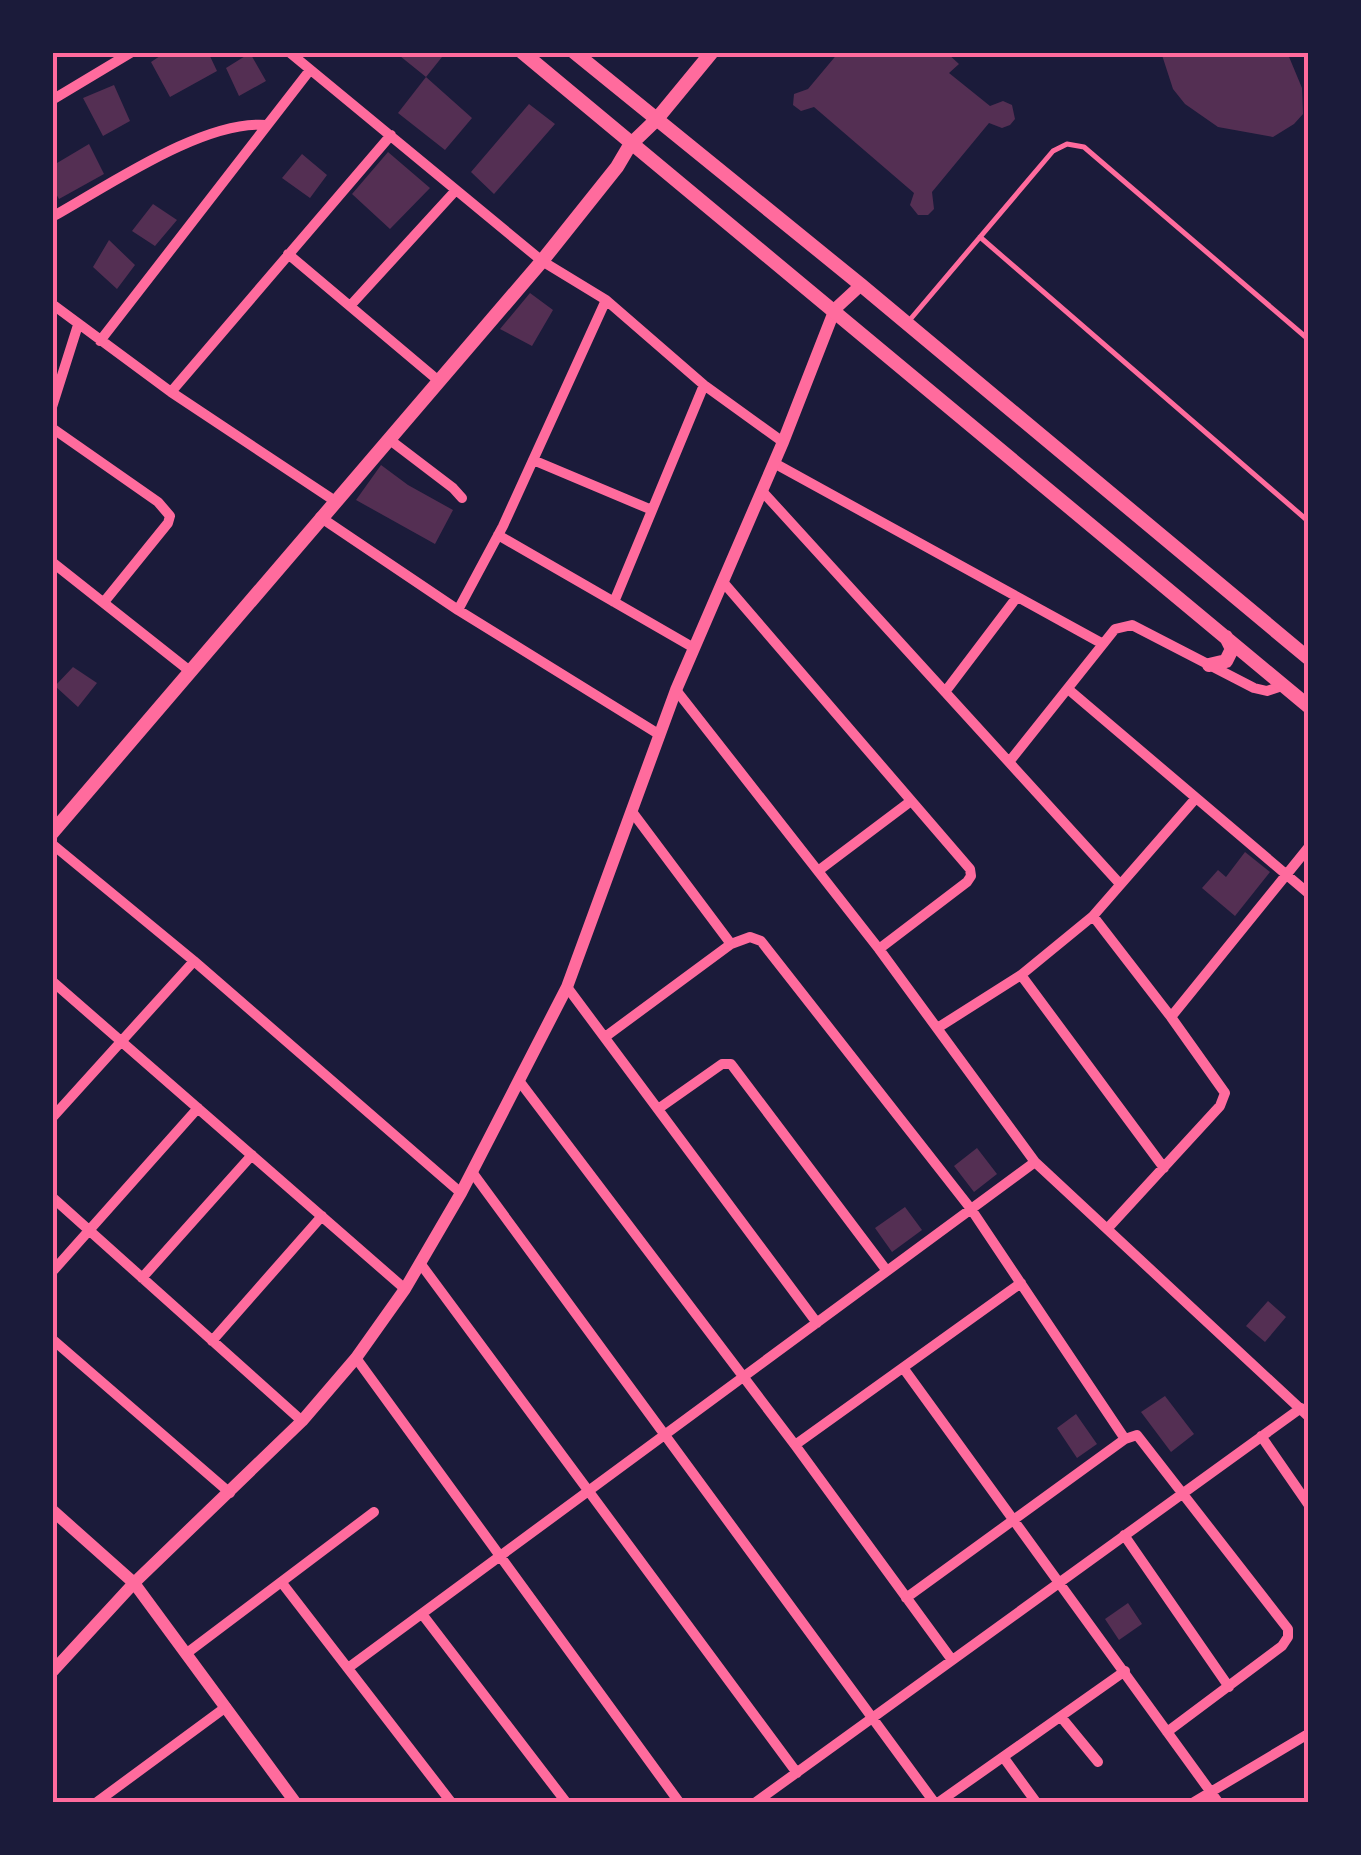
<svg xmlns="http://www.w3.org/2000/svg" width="1361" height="1855" viewBox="0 0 1361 1855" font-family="'Fira Sans Condensed',sans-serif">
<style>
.building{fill:#542f53}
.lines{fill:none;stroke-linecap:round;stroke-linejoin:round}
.service{stroke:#ff6b9d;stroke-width:5}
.minor{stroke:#ff6b9d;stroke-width:10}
.tertiary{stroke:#ff6b9d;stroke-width:12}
.secondary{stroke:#ff6b9d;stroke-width:14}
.neatline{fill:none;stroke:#ff6b9d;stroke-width:4}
</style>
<rect width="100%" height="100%" fill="#1b1b3a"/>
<path class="building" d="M166,52H208L217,71L170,97L151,62Z
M395,52H446L426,77Z
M839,52H946L959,64L949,73L990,106L1003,101L1012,105L1015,119L1010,125L1002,128L989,123L932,192L934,209L928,215H918L910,205L914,193L814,107L801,111L793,105L794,94L808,89Z
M1161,52H1287L1302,88L1303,114L1294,124L1273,137L1218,127L1185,104L1173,89Z
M250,53L266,81L239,96L226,68Z
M426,77L472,118L445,150L398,113Z
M114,85L130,121L103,136L83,98Z
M529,104L555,124L494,194L471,172Z
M89,144L104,174L59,199L52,187V166Z
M388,152L430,188L390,229L352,194Z
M302,154L327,175L310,198L282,178Z
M153,204L177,220L155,246L132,231Z
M109,240L135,265L117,289L93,267Z
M530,293L553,310L532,346L500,329Z
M381,465L408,485L453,510L435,544L356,500Z
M73,667L97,683L78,707L55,686Z
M1245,852L1270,872L1235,916L1202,888L1218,870L1226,877Z
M977,1148L997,1174L974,1192L954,1166Z
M905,1207L922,1230L892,1252L875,1228Z
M1268,1301L1286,1317L1265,1342L1246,1326Z
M1165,1396L1194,1434L1171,1452L1141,1412Z
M1076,1414L1097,1444L1077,1458L1057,1428Z
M1128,1603L1142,1624L1119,1640L1105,1619Z"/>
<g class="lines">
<path class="service" d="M980,237L1308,521
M908,322L1053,151L1067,144L1084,147L1308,339"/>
<path class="minor" d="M289,52L542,261L606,300L704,385L783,442
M52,100L132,52
M52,217C108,186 204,119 267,125
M288,254L440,382
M52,304L171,392L335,501
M350,306L456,190
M100,341L310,70
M171,392L391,135
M52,407L78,325
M52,428L158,502L170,516L168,523L104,602
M390,440L453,488L462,498
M533,460L652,510
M774,463L1103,644
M762,491L1120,884
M320,517L458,610L660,735
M498,535L694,648
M52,562L191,672
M723,582L970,869L971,876L967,882L879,949
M614,602L704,385
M458,610L503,526L606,300
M1068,689L1308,893
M676,690L879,949L1035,1162L1308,1416
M945,692L1017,597
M1009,762L1115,629L1132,625L1254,688L1267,691L1282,686
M633,813L731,944
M52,844L194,961L461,1193
M818,871L911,801
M1093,916L1171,1017L1225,1093L1220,1106L1107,1229
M1021,975L1164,1168
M52,981L405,1289
M567,987L817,1323
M1171,1017L1308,848
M939,1027L1021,975L1093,916L1196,798
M605,1037L731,944L750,937L761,941L971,1209L1125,1439
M520,1082L795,1445L952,1660
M658,1109L722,1064H731L887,1271
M52,1118L194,961
M472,1172L934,1802
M52,1197L302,1421
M420,1263L797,1773
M52,1272L198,1108
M142,1278L252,1155
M52,1339L230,1493
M212,1341L322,1216
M356,1358L679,1802
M904,1369L1218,1802
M1261,1436L1308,1504
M795,1445L1021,1283
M1124,1535L1229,1687
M282,1583L451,1802
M906,1598L1125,1439L1137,1435L1288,1629V1637L1282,1646L1167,1732
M422,1614L566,1802
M187,1653L374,1512
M348,1668L1035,1162
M1061,1717L1098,1762
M1004,1758L1036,1802
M97,1802L226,1707
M756,1802L1301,1408
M939,1802L1125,1671
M1194,1802L1308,1734"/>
<path class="tertiary" d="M52,1510L134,1583L295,1802
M52,1672L134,1583L302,1421L356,1358L405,1289L461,1193L567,987L676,690L783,442L835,309L861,285"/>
<path class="secondary" d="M522,52L1308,706
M574,52L861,285L1308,658
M1209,665L1226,661L1232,649L1226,637
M52,833L542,261L617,167L630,145L656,120L712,52"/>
</g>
<rect width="1361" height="1855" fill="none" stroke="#1b1b3a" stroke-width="110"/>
<rect x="55" y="55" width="1251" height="1745" class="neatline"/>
</svg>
